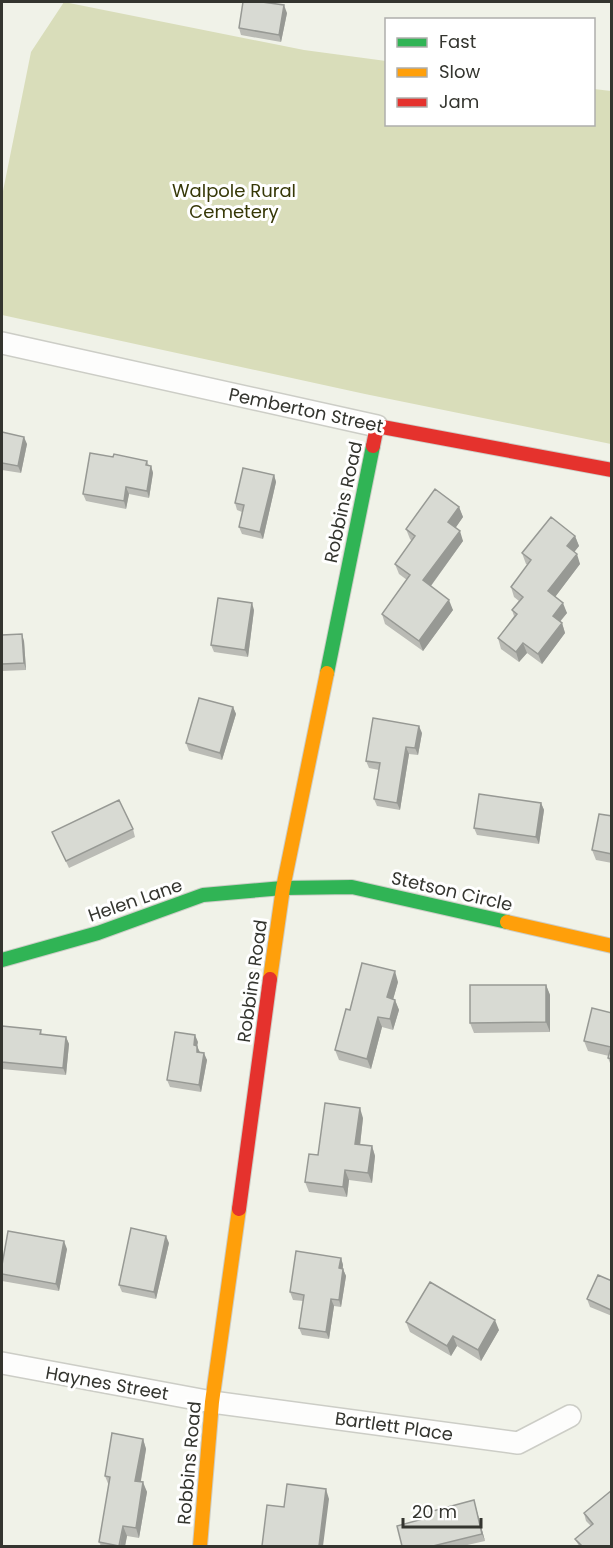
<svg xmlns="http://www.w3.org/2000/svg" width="613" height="1548" viewBox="0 0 613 1548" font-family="Poppins,sans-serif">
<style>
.green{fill:#d9ddba}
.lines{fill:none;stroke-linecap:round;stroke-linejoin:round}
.street-casing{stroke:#cccdc6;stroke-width:24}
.fast-casing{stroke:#cccdc6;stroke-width:16}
.slow-casing{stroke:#cccdc6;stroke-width:16}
.jam-casing{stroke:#cccdc6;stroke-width:16}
.street{stroke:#fdfdfc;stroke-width:21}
.fast{stroke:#30b455;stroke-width:14}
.slow{stroke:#ff9f0a;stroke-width:14}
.jam{stroke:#e5322d;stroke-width:14}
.wall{fill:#babbb5}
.shaded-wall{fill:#979994}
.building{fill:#d8dad3;stroke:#979994;stroke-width:1.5}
.labels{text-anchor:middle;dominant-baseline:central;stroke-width:6;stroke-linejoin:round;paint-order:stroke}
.park-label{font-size:18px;fill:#363807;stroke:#fff}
.street-label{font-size:18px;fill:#34352f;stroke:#fff}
</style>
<rect width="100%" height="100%" fill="#f0f2e8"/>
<path class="green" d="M64,2L304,50L386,61V124H594V89L611,91V444L365,394L2,315V196L31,52Z"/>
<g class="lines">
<g class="street-casing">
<path id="street" d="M2,343L377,426
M2,1363L212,1402L518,1443L570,1416"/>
</g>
<g class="fast-casing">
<path id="fast" d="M327,673L373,446
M2,960L98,933L203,895L283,888L352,887L507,922"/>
</g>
<g class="slow-casing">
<path id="slow" d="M507,922L612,946
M270,979L283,888L327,673
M200,1546L212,1402L239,1209"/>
</g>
<g class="jam-casing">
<path id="jam" d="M373,446L377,426L612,470
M239,1209L270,979"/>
</g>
<use href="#street" class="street"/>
<use href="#fast" class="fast"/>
<use href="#slow" class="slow"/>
<use href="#jam" class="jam"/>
</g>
<path class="wall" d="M287,13L281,42L241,35L239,28Z
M2,432L27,444L21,473L2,470Z
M113,457L147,461L149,466H151L153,473L149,498L129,494L126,509L86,501L83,494Z
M274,475L276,482L263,539L242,534L239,527L242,512L237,510L235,503Z
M459,507L463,517L455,528L463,541L431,586L453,610L423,651L385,624L382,614L407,580L399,574L395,564L412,541L410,539L406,529Z
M575,536L579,546L574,552L580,564L555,597L567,613L560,622L562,623L565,633L542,664L527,653L519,662L501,649L498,638L514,616L512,610L519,601L514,597L511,587L528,565L526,564L522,553Z
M254,610L248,657L214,652L211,645Z
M2,635L24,641L26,670L2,671Z
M233,707L236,714L222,760L189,751L186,743Z
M422,733L418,755L409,754L400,810L377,806L374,799L379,770L369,768L366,761Z
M541,803L544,810L539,844L477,835L474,828Z
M612,816V863L596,860L592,850Z
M133,829L135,837L69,868L52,832Z
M398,982L393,999L395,1000L399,1010L393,1030L382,1027L371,1069L339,1060L335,1050L350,1010Z
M546,985L550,995V1032L474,1033L470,1023Z
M612,1013V1068L608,1058L609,1056L588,1051L584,1041Z
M2,1026L41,1030L42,1035L66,1037L69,1044L66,1075L2,1069Z
M198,1042L197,1046L200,1052L207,1060L201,1092L170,1087L167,1080Z
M363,1118L360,1145L372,1146L375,1156L372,1183L349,1180L347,1197L309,1192L305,1182L318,1155Z
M169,1243L156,1299L122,1292L119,1285Z
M67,1249L59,1291L2,1281V1265Z
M341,1258L343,1265V1269L346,1276L341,1307L334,1306L329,1339L302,1335L299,1328L303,1301L293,1300L290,1292Z
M612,1281V1316L590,1307L587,1299Z
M406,1322L499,1330L481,1361L457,1346L451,1356L410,1332Z
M143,1439L146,1449L141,1481L147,1492L139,1538L127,1536L125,1546H101L99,1542L109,1486L105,1476Z
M476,1508L485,1541L463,1546H402Z
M584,1513L612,1546H579L575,1539L591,1526L586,1521Z"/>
<path class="shaded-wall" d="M284,5L287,13L281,42L279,35Z
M24,437L27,444L21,473L18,466Z
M151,466L153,473L149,498L147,491Z
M274,475L276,482L263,539L260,532Z
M126,487L129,494L126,509L124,501Z
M459,507L463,517L452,533L448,522Z
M460,531L463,541L427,591L423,580Z
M575,536L579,546L571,556L567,546Z
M577,554L580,564L552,601L548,591Z
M449,600L453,610L423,651L419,641Z
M252,603L254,610L248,657L245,650Z
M563,603L567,613L556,626L553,616Z
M562,623L565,633L542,664L538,654Z
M22,634L24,641L26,670L24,663Z
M523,643L527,653L519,662L516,652Z
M233,707L236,714L222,760L220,753Z
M419,726L422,733L418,755L415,748Z
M406,747L409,754L400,810L397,803Z
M541,803L544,810L539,844L536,837Z
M395,971L398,982L391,1007L387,997Z
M546,985L550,995V1032L546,1022Z
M395,1000L399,1010L393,1030L390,1019Z
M378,1017L382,1027L371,1069L367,1059Z
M195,1035L198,1042L197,1046L200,1053L199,1059L194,1045Z
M66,1037L69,1044L66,1075L63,1068Z
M204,1053L207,1060L201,1092L199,1085Z
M360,1108L363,1118L359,1154L355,1144Z
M372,1146L375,1156L372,1183L368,1173Z
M345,1170L349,1180L347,1197L343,1187Z
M166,1236L169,1243L156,1299L154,1292Z
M64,1241L67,1249L59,1291L56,1284Z
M341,1258L343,1265L342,1275L339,1268Z
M343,1269L346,1276L341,1307L339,1300Z
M331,1299L334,1306L329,1339L326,1332Z
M495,1320L499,1330L481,1361L478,1350Z
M453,1336L457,1346L451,1356L447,1346Z
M143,1439L146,1449L139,1491L135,1481Z
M143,1482L147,1492L139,1538L136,1528Z
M326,1489L329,1499L323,1546H319Z
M474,1500L476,1508L485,1541L482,1534Z
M123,1526L127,1536L125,1546H120Z"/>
<path class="building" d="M243,2H262L284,5L279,35L239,28Z
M2,432L24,437L18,466L2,463Z
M90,453L113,457L114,454L147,461L146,465L151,466L147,491L126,487L124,501L83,494Z
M243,468L274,475L260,532L239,527L244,505L235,503Z
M435,489L459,507L448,522L460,531L423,580L449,600L419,641L382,614L410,575L395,564L415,536L406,529Z
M551,517L575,536L567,546L577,554L548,591L563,603L553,616L562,623L538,654L523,643L516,652L498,638L517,614L512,610L523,597L511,587L531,560L522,553Z
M218,598L252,603L245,650L211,645Z
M22,634L24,663L2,664V635Z
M199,698L233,707L220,753L186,743Z
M373,718L419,726L415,748L406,747L397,803L374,799L380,763L366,761Z
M479,794L541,803L536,837L474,828Z
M119,800L133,829L66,861L52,832Z
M599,814L612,816V854L592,850Z
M362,963L395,971L387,997L395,1000L390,1019L378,1017L367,1059L335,1050L346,1009L350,1010Z
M470,985H546V1022L470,1023Z
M592,1008L612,1013V1059L608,1058L611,1047L584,1041Z
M2,1026L41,1030L40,1034L66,1037L63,1068L2,1062Z
M175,1032L195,1035L194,1045L197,1046V1052L204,1053L199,1085L167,1080Z
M325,1103L360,1108L355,1144L372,1146L368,1173L345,1170L343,1187L305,1182L309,1154L318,1155Z
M131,1228L166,1236L154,1292L119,1285Z
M8,1231L64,1241L56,1284L2,1274V1265Z
M296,1251L341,1258L339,1268L343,1269L339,1300L331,1299L326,1332L299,1328L304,1295L290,1292Z
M598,1275L612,1281L611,1310L587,1299Z
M430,1282L495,1320L478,1350L453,1336L447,1346L406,1322Z
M112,1433L143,1439L135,1481L143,1482L136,1528L123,1526L119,1546L99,1542L110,1477L105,1476Z
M287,1484L326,1489L319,1546H262L267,1505L284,1507Z
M612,1490V1546H582L575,1539L593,1524L584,1513Z
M474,1500L482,1534L433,1546H402L397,1526L430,1517L429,1512Z"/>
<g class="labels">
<g class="park-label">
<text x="234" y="190">Walpole Rural<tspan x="234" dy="21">Cemetery</tspan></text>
</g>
<g class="street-label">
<text transform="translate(306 410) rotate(12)">Pemberton Street</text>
<text transform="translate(343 502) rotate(-78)">Robbins Road</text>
<text transform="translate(452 891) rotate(13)">Stetson Circle</text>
<text transform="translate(135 900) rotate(-19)">Helen Lane</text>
<text transform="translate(252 981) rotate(-82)">Robbins Road</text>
<text transform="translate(107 1383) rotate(10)">Haynes Street</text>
<text transform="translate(394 1426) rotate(8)">Bartlett Place</text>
<text transform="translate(189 1463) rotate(-85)">Robbins Road</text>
</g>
</g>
<rect width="613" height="1548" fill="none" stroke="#34352f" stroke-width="6"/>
<rect x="385" y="18" width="210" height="108" fill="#ffffff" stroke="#aeaeac" stroke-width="1.5"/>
<rect x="397" y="38" width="30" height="9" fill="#30b455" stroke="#aeaeac" stroke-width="1.5"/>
<text x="439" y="48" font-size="18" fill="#34352f">Fast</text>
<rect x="397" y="68" width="30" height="9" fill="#ff9f0a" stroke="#aeaeac" stroke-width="1.5"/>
<text x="439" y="78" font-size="18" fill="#34352f">Slow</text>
<rect x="397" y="98" width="30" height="9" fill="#e5322d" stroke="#aeaeac" stroke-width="1.5"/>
<text x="439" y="108" font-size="18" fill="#34352f">Jam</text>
<path d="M403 1518v9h78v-9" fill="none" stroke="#34352f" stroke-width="3"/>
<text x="412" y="1518" font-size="18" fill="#34352f" stroke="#ffffff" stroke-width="4.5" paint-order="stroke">20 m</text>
</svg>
